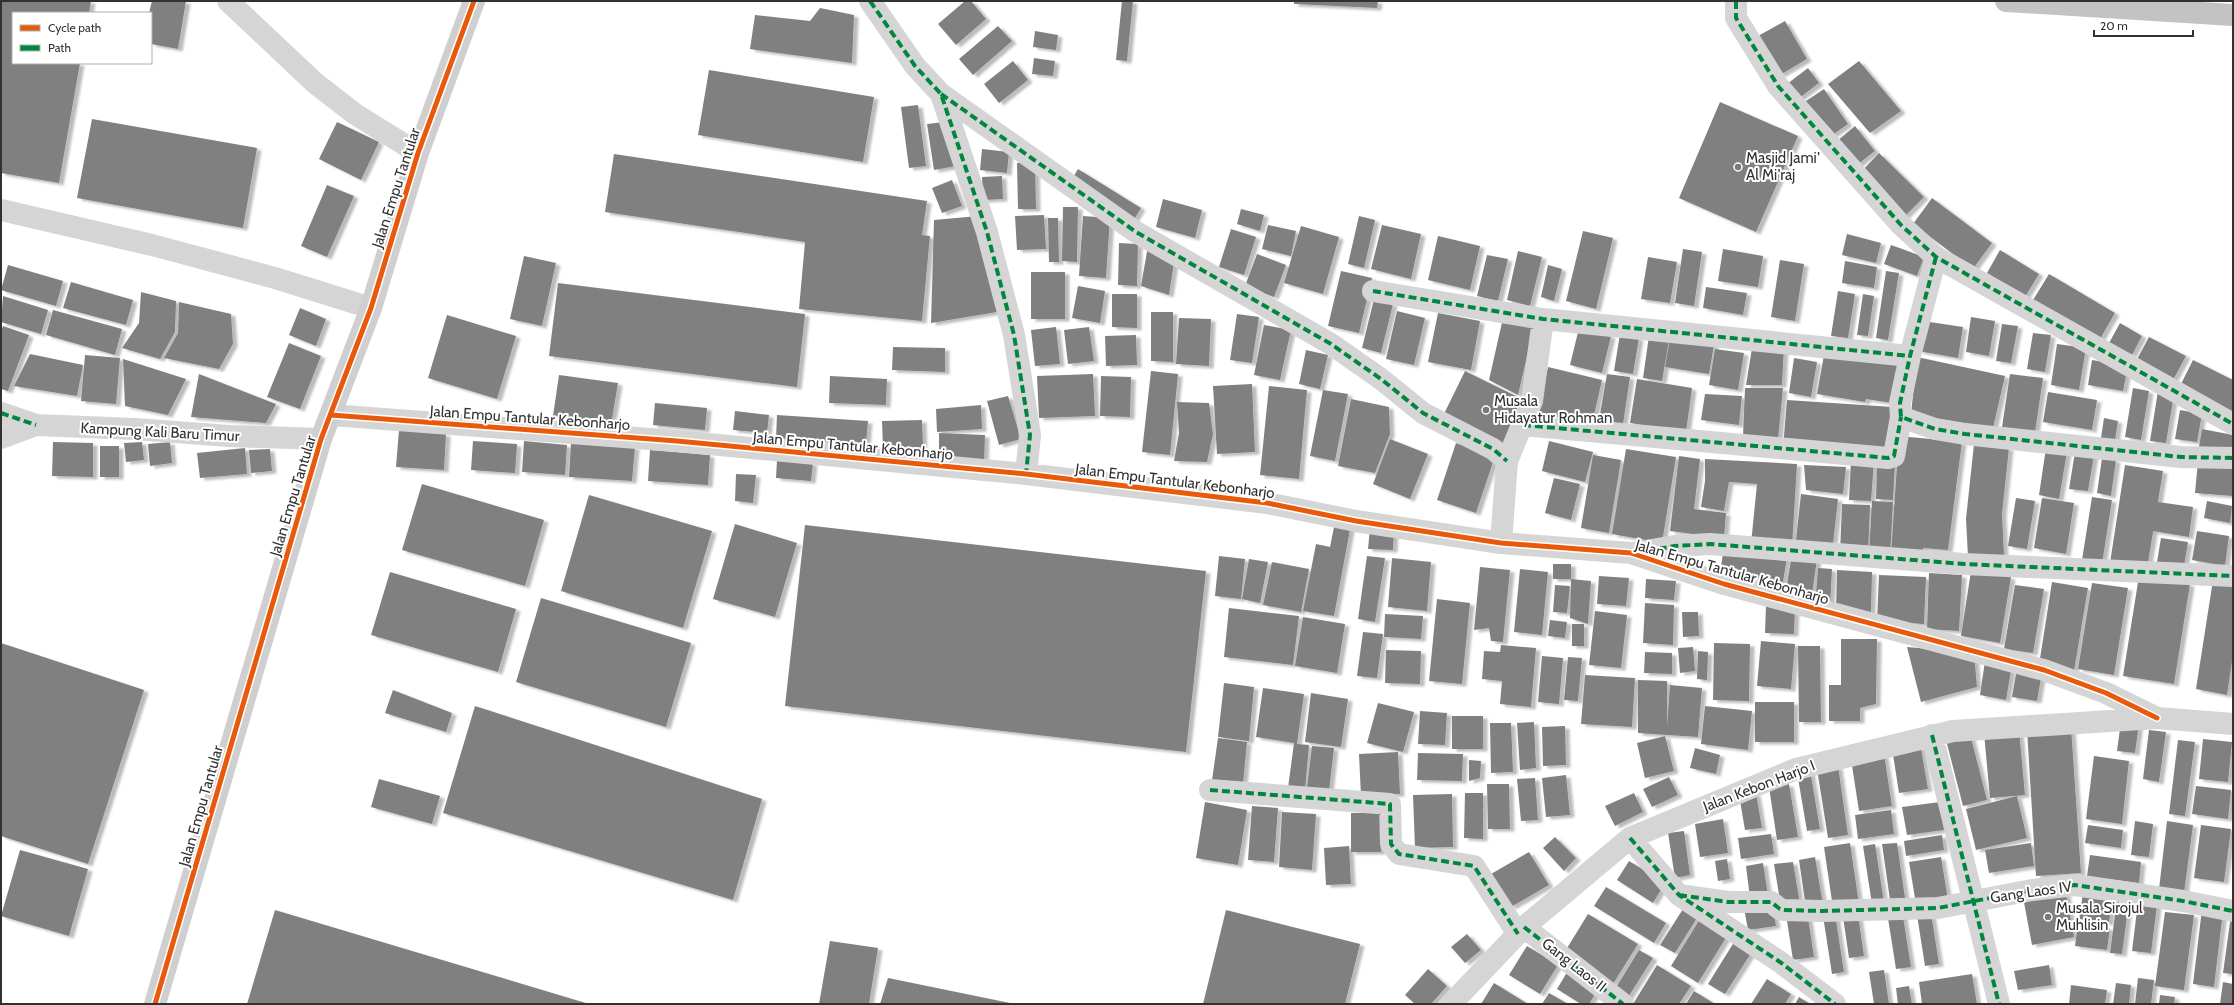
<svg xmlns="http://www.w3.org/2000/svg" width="2234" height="1005" viewBox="0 0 2234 1005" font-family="Cabin,sans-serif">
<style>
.building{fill:#808080;filter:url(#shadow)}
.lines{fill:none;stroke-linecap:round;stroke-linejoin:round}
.street{stroke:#d5d5d5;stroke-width:22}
.secondary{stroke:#cfcfcf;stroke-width:22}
.highway{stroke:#c3c3c3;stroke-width:22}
.quiet{stroke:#00873e;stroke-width:4;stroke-dasharray:8 4;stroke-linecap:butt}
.cycleway-casing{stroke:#fff;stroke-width:8}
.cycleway{stroke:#e8590c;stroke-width:5}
.poi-dot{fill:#797979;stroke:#fff;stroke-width:1.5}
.labels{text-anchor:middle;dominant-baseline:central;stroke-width:4;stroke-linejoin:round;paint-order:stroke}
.poi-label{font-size:15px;fill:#313131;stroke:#fff;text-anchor:start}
.street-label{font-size:15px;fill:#313131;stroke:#fff}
</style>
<defs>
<filter id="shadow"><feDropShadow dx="4.5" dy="2.5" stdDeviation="1" flood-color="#0004"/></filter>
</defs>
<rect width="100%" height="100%" fill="#fff"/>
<path class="building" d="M1,1H91L89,13H13V63H80L59,183L1,173Z
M152,1H186L178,49L151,44V13H149Z
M965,1H971L986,19L956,45L938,24Z
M1122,1H1133L1127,61L1116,60Z
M1294,1H1378L1377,8L1294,4Z
M820,8L854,15L852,63L750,49L755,15L810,21Z
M1785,21L1807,59L1780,75L1758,36Z
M998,26L1012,41L973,75L959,59Z
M1035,31L1058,35L1056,50L1033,47Z
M1034,58L1055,61L1053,76L1032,74Z
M1013,61L1028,80L999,103L984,84Z
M1859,61L1901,111L1870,133L1828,84Z
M1808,68L1819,83L1798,99L1787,84Z
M709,70L874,97L863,162L698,135Z
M1824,89L1848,124L1828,138L1803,103Z
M1720,102L1798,136L1756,232L1679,198Z
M918,105L926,166L909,168L901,107Z
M92,119L257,148L243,228L77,198Z
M337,122L379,142L361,180L319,159Z
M945,122L956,166L934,170L927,124Z
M1855,126L1875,151L1857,165L1837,141Z
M982,149L1009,152L1007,173L980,170Z
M1879,153L1924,197L1904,217L1859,174Z
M614,154L927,201L922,235L930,236L922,321L799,309L805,242L605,212Z
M1035,162L1036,209H1018L1017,163Z
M1078,169L1141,208L1132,223L1069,184Z
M1002,176L1003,199L983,200L982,177Z
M952,180L962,206L942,213L932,188Z
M327,185L354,196L327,257L301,246Z
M1932,198L1992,243L1973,269L1913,224Z
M1163,199L1202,210L1195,238L1156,227Z
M1063,207H1078L1077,262L1062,261Z
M1241,209L1264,215L1260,231L1237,224Z
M1044,215L1046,249L1017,250L1015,216Z
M978,216L1003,311L931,323L934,220Z
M1083,216L1110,218L1106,278L1079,276Z
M1359,216L1375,220L1364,268L1348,264Z
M1048,218H1058L1059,262H1049Z
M1268,225L1296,231L1291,256L1262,249Z
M1382,225L1421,234L1411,279L1371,269Z
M1301,226L1339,237L1323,294L1284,283Z
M1231,229L1256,237L1244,275L1219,267Z
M1583,231L1613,238L1596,309L1566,301Z
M1847,234L1881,243L1876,263L1842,255Z
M1438,236L1480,246L1470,290L1428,280Z
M1119,243L1138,244L1137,286L1118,285Z
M1891,245L1924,257L1917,276L1884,264Z
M1148,246L1175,256L1169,295L1141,286Z
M1683,249L1702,252L1694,306L1675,303Z
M1723,249L1763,256L1758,287L1718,281Z
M2000,250L2039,274L2025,297L1987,273Z
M1518,251L1542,257L1530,306L1507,300Z
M1257,254L1286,265L1274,297L1245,286Z
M1487,255L1508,259L1498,301L1477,296Z
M524,256L556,263L542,326L510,319Z
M1648,257L1677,262L1670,303L1641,299Z
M1780,260L1804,264L1795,321L1771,317Z
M1845,261L1877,267L1874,288L1842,283Z
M8,265L63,281L56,306L1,290Z
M1548,265L1562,269L1554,301L1541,297Z
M1341,271L1372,278L1359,333L1328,326Z
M1886,271L1899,273L1888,340L1876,338Z
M1031,272H1065V319H1031Z
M2049,274L2115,313L2100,339L2033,300Z
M71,282L133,300L126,325L63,308Z
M558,283L805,314L797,387L549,356Z
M1078,286L1105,291L1100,323L1072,318Z
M1706,287L1747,293L1743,315L1703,308Z
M1838,291L1855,294L1848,338L1831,336Z
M141,292L176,301L175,332L160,359L122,348L139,323Z
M1112,294H1137V328L1112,327Z
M1863,294L1874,296L1868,336L1857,335Z
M3,296L48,310L41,334L1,322Z
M1374,299L1393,304L1381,353L1362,348Z
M179,302L231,314L233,344L219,369L164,358L178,333Z
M300,308L326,319L316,346L289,335Z
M53,310L122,329L115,355L46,335Z
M1397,311L1425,318L1414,365L1386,359Z
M1151,312H1173V362L1151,361Z
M1438,313L1480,321L1471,370L1428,362Z
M1237,314L1259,317L1252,363L1230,360Z
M447,315L516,336L497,399L428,378Z
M1971,317L1995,321L1989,356L1966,352Z
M1179,318L1211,319L1209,366L1176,364Z
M1503,318L1534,326L1518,395L1489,380Z
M1923,321L1963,327L1958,358L1918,351Z
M2120,323L2142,336L2132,355L2109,343Z
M2002,324L2018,326L2011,363L1996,361Z
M1264,325L1291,330L1280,380L1254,375Z
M3,326L29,335L8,391L1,389V332Z
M1056,327L1060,364L1035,366L1031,330Z
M1089,327L1094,361L1068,364L1064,330Z
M1579,328L1611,336L1602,373L1570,365Z
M2033,333L2051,335L2045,372L2027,369Z
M1620,334L1639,338L1633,374L1614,371Z
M1136,335L1137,365L1106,366L1105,336Z
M1649,336L1669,340L1662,381L1643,378Z
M2149,337L2186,356L2172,382L2135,363Z
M1670,338L1714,345L1709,374L1665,367Z
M1753,342L1784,347L1782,385H1746Z
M289,343L321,356L300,409L267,397Z
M2057,344L2086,348L2079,390L2051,385Z
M893,347L945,348V372L892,370Z
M1715,349L1744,353L1738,390L1709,385Z
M1306,350L1328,355L1320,389L1299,384Z
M30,354L83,365L77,396L14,386Z
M85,355L120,358L116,404L81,401Z
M1824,355L1898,364L1892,403L1866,399L1865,402L1817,394Z
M1917,357L2005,376L1993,428L1911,414Z
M1794,358L1817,362L1811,397L1789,393Z
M123,359L186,379L168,415L125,406Z
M2092,360L2128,366L2123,391L2088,385Z
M2193,360L2233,380V412L2180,386Z
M1548,367L1602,380L1591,428L1537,416Z
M1151,371L1178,374L1170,455L1142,452Z
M1465,371L1530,403L1507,449L1442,418Z
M199,374L276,404L266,423L191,417Z
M1093,374L1095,416L1039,418L1037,376Z
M1607,374L1630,377L1623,424L1599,420Z
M2010,374L2043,378L2035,432L2002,427Z
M559,375L618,383L611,425L553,416Z
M830,376L887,379L886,405L829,403Z
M1101,376L1131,377L1130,417L1100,416Z
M1637,379L1692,388L1686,432L1630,423Z
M1252,384L1255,452L1217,454L1213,386Z
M1269,386L1307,390L1299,479L1260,475Z
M1745,388H1783L1778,439L1743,436Z
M2133,388L2149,391L2141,440L2125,437Z
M1323,390L1348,394L1335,461L1310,456Z
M2158,391L2174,394L2166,443L2150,441Z
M2048,392L2097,400L2092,430L2043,422Z
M1705,394L1742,396L1739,425L1701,420Z
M1008,396L1021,439L999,445L987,401Z
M1351,399L1389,407L1390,434L1375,473L1338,466Z
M1787,400L1893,407L1891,454L1783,448Z
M1177,402L1209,403L1213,434L1207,462L1174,461L1179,433Z
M655,403L707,408L705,430L653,425Z
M981,405L982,429L937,432L936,409Z
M2180,410L2202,414L2197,442L2175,439Z
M735,411L769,415L767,433L733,430Z
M777,415L868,421L866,444L776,438Z
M2104,418L2118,421L2115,440L2101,438Z
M922,420L923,447L883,448L882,421Z
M2202,429L2233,435V453L2199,447Z
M399,430L446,434L444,470L396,467Z
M939,433L985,435L984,464L939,462Z
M1899,436L1962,442L1948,550L1923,548V557L1891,554Z
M1390,439L1428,454L1410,499L1373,484Z
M473,441L517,444L515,473L471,470Z
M524,441L567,445L565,475L522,472Z
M1549,441L1593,452L1585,482L1542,471Z
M53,442L93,443V477L52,476Z
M142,442L144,460L126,462L124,443Z
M170,442L172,463L150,466L148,444Z
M571,443L635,447L632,481L569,477Z
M1456,443L1495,456L1476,513L1437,500Z
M1974,444L2009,448L2002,514L2004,555L1968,557L1966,519Z
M100,446H119V477H100Z
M245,448L247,474L200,478L197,453Z
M2046,448L2067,452L2059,499L2039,495Z
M270,449L272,471L251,473L249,450Z
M1626,449L1676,457L1662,543L1612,534Z
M650,450L710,455L708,485L648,481Z
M2075,452L2094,455L2088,491L2069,489Z
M1593,455L1621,460L1609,533L1581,528Z
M1679,456L1700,459L1694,509L1726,513L1724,538L1670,531Z
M2102,458L2116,460L2111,496L2097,493Z
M1705,459L1797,464L1792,547L1751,544L1757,484L1729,482L1724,511L1701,507L1705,481Z
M777,460L813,463L811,481L776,478Z
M1851,460L1874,461L1871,501L1849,500Z
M2198,461L2233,462V496L2195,493Z
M1877,462L1895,463L1893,500L1876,499Z
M1804,465L1846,467L1843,494L1806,490Z
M2125,465L2163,471L2147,569L2110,563Z
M736,474L756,475L753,503L735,501Z
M1554,478L1580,484L1571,520L1545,513Z
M422,484L544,520L525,586L402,550Z
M1801,494L1838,499L1833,544L1796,540Z
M589,495L712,531L683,628L561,591Z
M2092,497L2112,500L2102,564L2082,560Z
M2016,498L2035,501L2027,549L2008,546Z
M2042,498L2074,503L2066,554L2034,548Z
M1872,501L1893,502L1890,556L1869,555Z
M2207,501L2232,506L2230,523L2204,518Z
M2158,502L2193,507L2189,537L2153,531Z
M1842,504L1870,505L1868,555L1840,553Z
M1335,522L1351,524L1334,616L1303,611L1316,544L1330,547Z
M735,524L797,543L775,617L713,599Z
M805,525L1206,571L1186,752L785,706Z
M1370,528L1394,529L1393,550L1368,549Z
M2197,531L2229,536L2225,566L2192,560Z
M2161,538L2188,542L2184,566L2157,562Z
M1724,547L1787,557L1783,582L1720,573Z
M1792,554L1817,559L1812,594L1786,590Z
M1219,556L1245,559L1241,599L1215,596Z
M1367,556L1385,558L1375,622L1358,619Z
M1392,558L1431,562L1427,611L1388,607Z
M1249,559L1268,562L1260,603L1242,599Z
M1272,562L1309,569L1301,612L1263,605Z
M1553,564H1571V579H1553Z
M1480,567L1510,570L1503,642L1491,641L1489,628L1474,630Z
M1818,568L1832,569L1830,606H1815Z
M1520,569L1548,572L1542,635L1514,632Z
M1837,570L1872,572L1871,612L1836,610Z
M1971,571L2011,577L2000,643L1961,636Z
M390,572L516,609L498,672L371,635Z
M1929,573L1962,575L1959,631L1927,629Z
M1879,575L1926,577L1924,624L1877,621Z
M1599,576L1629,578L1626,606L1597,604Z
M2139,576L2190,584L2174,684L2123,676Z
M1571,579L1591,581L1588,624L1570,618Z
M1646,579L1676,581L1674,600L1645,598Z
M2213,580L2233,583V655L2227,695L2196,689Z
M2052,582L2088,588L2074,671L2039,665Z
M2092,583L2128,588L2114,675L2078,669Z
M1555,585L1570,586L1567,613L1553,612Z
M2015,585L2044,589L2033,653L2004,649Z
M541,598L691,643L666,727L516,682Z
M1437,599L1470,603L1462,684L1429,681Z
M1645,603L1674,605L1673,645L1643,643Z
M1766,605L1795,606L1794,634L1765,633Z
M1229,608L1299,616L1293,665L1224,657Z
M1595,611L1627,615L1621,668L1589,665Z
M1682,612H1698L1699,636L1683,637Z
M1385,614L1423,616L1421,639L1384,637Z
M1303,617L1345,624L1337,673L1295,666Z
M1550,620L1567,622L1565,638L1548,636Z
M1572,624H1584V646H1572Z
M1363,632L1383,634L1377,678L1357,676Z
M1841,639H1877L1876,704L1860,708V721H1829V685H1841Z
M1761,641L1795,644L1791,689L1757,686Z
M1,643L144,690L88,864L1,836Z
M1714,643L1750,644L1749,701L1713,700Z
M1501,645L1536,648L1531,707L1500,704L1502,681L1482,679L1484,651L1500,652Z
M1798,646H1820L1821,722H1799Z
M1693,647L1695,671L1680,673L1678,648Z
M1907,647L1974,653L1977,687L1921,702Z
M1386,650L1421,651L1420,684L1385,683Z
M1698,651L1708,652L1707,680L1697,679Z
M1645,652L1672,653V674L1644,673Z
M1542,656L1563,658L1559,704L1538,702Z
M1568,657L1582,658L1578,701L1564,700Z
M1985,661L2012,665L2006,700L1980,695Z
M2017,668L2042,672L2037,701L2012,697Z
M1585,675L1635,678L1632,727L1581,724Z
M1638,680L1667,681V726L1670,685L1702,688L1698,737L1638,733Z
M1224,683L1254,687L1249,741L1218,737Z
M1263,688L1304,694L1297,744L1309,745L1305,790L1288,788L1294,743L1256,737Z
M393,690L452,713L446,732L385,713Z
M1311,693L1348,699L1341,747L1305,742Z
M1755,702H1794V742H1755Z
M1378,703L1414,712L1403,752L1367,743Z
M475,706L762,799L733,900L443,813Z
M1705,706L1752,711L1748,750L1701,744Z
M1420,711L1447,713L1445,745L1418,744Z
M1452,716H1483V749H1452Z
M2121,721L2139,723L2135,753L2117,751Z
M1534,722L1536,768L1520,770L1517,723Z
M1490,723H1511L1513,772L1491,773Z
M1565,726L1566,765L1543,766L1542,727Z
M2071,727L2081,873L2036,876L2027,730Z
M2019,730L2025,795L1990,798L1984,733Z
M2149,730L2166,732L2159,782L2143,779Z
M1970,734L1987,800L1963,806L1946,740Z
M1665,736L1674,771L1645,778L1637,743Z
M1218,738L1247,742L1243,784L1212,780Z
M2203,739L2232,742L2228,782L2199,779Z
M2178,740L2195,742L2185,816L2169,814Z
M1920,743L1928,789L1899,793L1892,748Z
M1312,746L1334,748L1329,791L1307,788Z
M1695,748L1720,755L1716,774L1690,768Z
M1398,752L1400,794L1361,796L1359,754Z
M1418,753L1463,754L1462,781L1417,780Z
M1884,754L1892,806L1859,811L1851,759Z
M2094,756L2129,761L2122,824L2086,819Z
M1469,760L1481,761L1480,778L1469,781Z
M1838,766L1848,835L1828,838L1817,769Z
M1810,770L1820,829L1807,831L1797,772Z
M1566,775L1570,815L1546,817L1542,778Z
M1669,777L1678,795L1652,807L1643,789Z
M1535,778L1538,820L1521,821L1517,779Z
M379,779L440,796L432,824L371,807Z
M1487,784H1509L1510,829H1488Z
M1789,784L1798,837L1777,840L1769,787Z
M2196,786L2231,790L2228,819L2192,814Z
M1465,793H1483V839L1464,838Z
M1634,793L1643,812L1615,826L1605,806Z
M1756,793L1762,828L1745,830L1739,795Z
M1452,794L1453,847L1415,848L1413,795Z
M2017,796L2027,838L1976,850L1966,809Z
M1205,802L1247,810L1238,865L1196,858Z
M1940,802L1944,830L1907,835L1902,807Z
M1252,806L1278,808L1274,862L1248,860Z
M1891,810L1894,834L1858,839L1855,815Z
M1282,812L1316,814L1312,870L1279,867Z
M1351,813H1381V852H1351Z
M1723,819L1728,853L1700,857L1695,824Z
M2135,821L2153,824L2149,857L2131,855Z
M2167,821L2193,825L2184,893L2159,889Z
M2088,825L2123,830L2121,848L2085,843Z
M2201,825L2231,829L2224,882L2194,878Z
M1684,831L1690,875L1675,878L1668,833Z
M1771,834L1774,854L1741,859L1738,838Z
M1942,835L1944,850L1906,856L1904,841Z
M1555,837L1576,858L1564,871L1543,848Z
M1850,843L1859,904L1833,908L1824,847Z
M1897,843L1905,898L1890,900L1882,844Z
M2031,843L2034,866L1989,873L1985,850Z
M1875,844L1884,903L1872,904L1863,846Z
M1349,846L1351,884L1326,885L1324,848Z
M20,850L88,869L69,936L1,916Z
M1529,852L1549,885L1511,907L1491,874Z
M2090,855L2141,862L2139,883L2087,876Z
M1815,857L1823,905L1806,908L1799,860Z
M1941,857L1948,900L1916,904L1909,862Z
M1727,859L1730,879L1718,881L1715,861Z
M1629,861L1665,883L1653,903L1617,880Z
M1793,862L1800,904L1781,907L1774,864Z
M1763,863L1768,895L1750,898L1746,866Z
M1606,887L1666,923L1654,943L1594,906Z
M2065,889L2074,937L2032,945L2023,897Z
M2083,893L2112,897L2109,923L2079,919Z
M2117,899L2129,901L2122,954L2110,953Z
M2138,902L2157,905L2151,953L2132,951Z
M1772,904L1776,926L1748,930L1744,908Z
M1683,909L1697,918L1675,953L1660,945Z
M2202,909L2223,911L2214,987L2193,984Z
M275,910L589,1004H247Z
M1226,910L1360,944L1345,1004H1203Z
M1902,910L1911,967L1896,969L1887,912Z
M1807,911L1814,957L1793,960L1786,914Z
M2165,912L2194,915L2184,990L2155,986Z
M1931,913L1939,964L1925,966L1917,915Z
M1588,914L1638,944L1613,984L1564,953Z
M1835,914L1844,972L1832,974L1823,916Z
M1858,915L1864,956L1849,958L1843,917Z
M2231,915H2233V974L2223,973Z
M1700,919L1727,936L1698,983L1671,966Z
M2078,924L2110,928L2107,950L2075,946Z
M1467,934L1481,950L1465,963L1451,947Z
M1736,939L1753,950L1725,994L1708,984Z
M830,941L878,948L869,1004H819Z
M1527,946L1558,965L1540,994L1509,975Z
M1639,950L1653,958L1625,1002L1612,994Z
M1657,965L1691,986L1679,1004H1633Z
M2049,965L2052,985L2018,990L2014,971Z
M1428,969L1447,986L1431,1004H1415L1405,995Z
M1569,969L1599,988L1589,1004H1581L1557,989Z
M1884,970L1889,1004H1874L1869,972Z
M1972,974L1977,1004H1922L1919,982Z
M888,978L1010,1003V1004H880Z
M2138,978L2154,980L2151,1004H2135Z
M1767,979L1791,994L1785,1004H1751Z
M2223,982L2233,984V1004H2220Z
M1494,983L1528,1004H1481Z
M2116,983L2131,985L2129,1004H2113Z
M2071,985L2107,990L2105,1004H2069Z
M1909,986L1912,1004H1898L1896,988Z
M1694,991L1715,1004H1686Z
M1549,993L1568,1004H1542Z
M2160,995L2175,997L2174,1004H2159Z
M1799,997L1810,1004H1795Z"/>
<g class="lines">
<path class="street" d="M228,1L315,83L355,114L418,153
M870,1L915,66L941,94L987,232L1014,335L1030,435L1026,474
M1736,1V18L1778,86L1901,225L1936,257L2233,424
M941,94L1136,232L1331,344L1381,379L1423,413L1493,449L1507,461
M1,210L152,245L275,278L371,308
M1936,257L1910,356L1900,403L1901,417L1935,429L1965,434L2181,457L2233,458
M1373,291L1543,319L1910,356
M1,413L36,425L135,429L229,436L321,439
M331,415L677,441L1026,474L1267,503L1356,521L1501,543L1631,553L1724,584L2044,670L2106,693L2157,718
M1523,425L1888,458L1894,456L1901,417
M1,438L36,425
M1501,543L1507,461L1532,401L1543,319
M1634,553L1675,546L1710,544L1964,564L2233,576
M1932,735L1999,1004
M1210,790L1390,804L1391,844L1399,854L1474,866L1518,934
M1630,838L1679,895L1780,962L1835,1004
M1679,895L1728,902H1771L1780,909L1784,910L1822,911L1938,908L2032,890L2075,885L2183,901L2233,911
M1524,927L1623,1004
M1451,1004L1524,927L1630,838L1796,769L1953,731L2157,718L2233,724"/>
<path class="secondary" d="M155,1004L321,439L371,308L418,153L474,1"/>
<path class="highway" d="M2006,1L2233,15"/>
<path class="quiet" d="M870,1L915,66L941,94L987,232L1014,335L1030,435L1026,474
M1736,1V18L1778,86L1901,225L1936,257L2233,424
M941,94L1136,232L1331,344L1381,379L1423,413L1493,449L1507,461
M1936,257L1910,356L1900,403L1901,417L1935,429L1965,434L2181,457L2233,458
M1373,291L1543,319L1910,356
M1,413L36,425
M1523,425L1888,458L1894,456L1901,417
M1635,553L1675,546L1710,544L1964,564L2233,576
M1932,735L1999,1004
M1210,790L1390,804L1391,844L1399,854L1474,866L1518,934
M1630,838L1679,895L1780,962L1835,1004
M1679,895L1728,902H1771L1780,909L1784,910L1822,911L1938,908L2032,890L2075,885L2183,901L2233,911
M1524,927L1623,1004"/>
<g class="cycleway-casing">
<path id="cycleway" d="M331,415L677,441L1026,474L1267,503L1356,521L1501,543L1631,553L1724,584L2044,670L2106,693L2157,718
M155,1004L321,439L371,308L418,153L474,1"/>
</g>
<use href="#cycleway" class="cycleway"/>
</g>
<g class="poi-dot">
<circle cx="1738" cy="167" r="4"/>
<circle cx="1486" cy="410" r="4"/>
<circle cx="2048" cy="917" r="4"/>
</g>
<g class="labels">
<g class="poi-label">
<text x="1746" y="158">Masjid Jami'<tspan x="1746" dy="17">Al Mi'raj</tspan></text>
<text x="1494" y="401">Musala<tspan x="1494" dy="17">Hidayatur Rohman</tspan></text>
<text x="2056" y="908">Musala Sirojul<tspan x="2056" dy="17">Muhlisin</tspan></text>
</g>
<g class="street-label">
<text transform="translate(396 188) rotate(-72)">Jalan Empu Tantular</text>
<text transform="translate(530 418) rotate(4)">Jalan Empu Tantular Kebonharjo</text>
<text transform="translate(160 432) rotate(3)">Kampung Kali Baru Timur</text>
<text transform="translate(853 446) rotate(5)">Jalan Empu Tantular Kebonharjo</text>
<text transform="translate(1175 481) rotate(7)">Jalan Empu Tantular Kebonharjo</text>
<text transform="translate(293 496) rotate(-73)">Jalan Empu Tantular</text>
<text transform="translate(1732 572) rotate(16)">Jalan Empu Tantular Kebonharjo</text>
<text transform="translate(1759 786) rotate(-21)">Jalan Kebon Harjo I</text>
<text transform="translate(201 806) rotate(-74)">Jalan Empu Tantular</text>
<text transform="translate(2031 892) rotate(-8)">Gang Laos IV</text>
<text transform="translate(1574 965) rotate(38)">Gang Laos II</text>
</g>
</g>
<rect width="2234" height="1005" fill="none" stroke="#313131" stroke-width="4"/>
<rect x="12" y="12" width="140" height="52" fill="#ffffff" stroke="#adadad"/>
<rect x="20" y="25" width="20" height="6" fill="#e8590c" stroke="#adadad"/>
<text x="48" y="32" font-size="12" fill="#313131">Cycle path</text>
<rect x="20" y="45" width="20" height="6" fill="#00873e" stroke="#adadad"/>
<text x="48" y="52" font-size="12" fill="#313131">Path</text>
<path d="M2094 30v6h99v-6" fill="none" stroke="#313131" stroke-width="2"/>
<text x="2100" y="30" font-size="12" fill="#313131" stroke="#ffffff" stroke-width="3" paint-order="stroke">20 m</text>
</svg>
